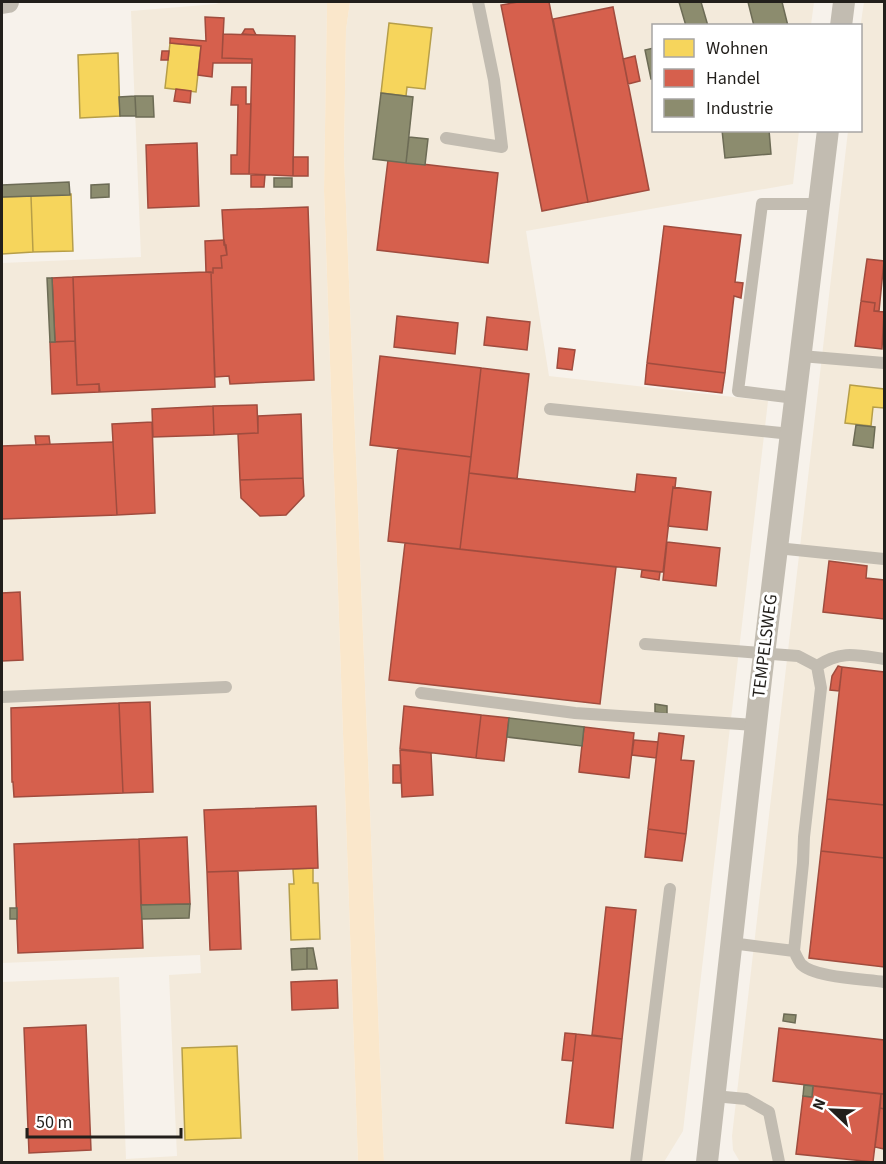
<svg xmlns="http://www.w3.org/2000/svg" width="886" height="1164" viewBox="0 0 886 1164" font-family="'Source Sans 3',sans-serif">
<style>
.built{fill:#f3eadb}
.green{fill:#fae7cb}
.homes{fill:#f6d55c;stroke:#b69e48;stroke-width:1.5}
.shops{fill:#d6604d;stroke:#a04c3e;stroke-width:1.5}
.industry{fill:#8c8c6e;stroke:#6c6b55;stroke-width:1.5}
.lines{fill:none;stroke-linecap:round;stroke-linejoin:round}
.lane{stroke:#c2bcb1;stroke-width:12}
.street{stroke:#c2bcb1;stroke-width:22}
.labels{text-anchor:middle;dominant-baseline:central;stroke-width:6;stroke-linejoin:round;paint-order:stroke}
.street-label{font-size:18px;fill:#221f1b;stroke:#fff}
</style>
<rect width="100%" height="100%" fill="#f7f2eb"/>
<path class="built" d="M221,2H327L324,192L358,1162H2V982L119,977L126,1159L177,1156L169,975L201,973L200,955L2,963V263L141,257L131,11L216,4Z
M350,2H814L811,25L654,26V130L799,131L793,184L526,231L549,376L768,401L683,1131L664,1162H384L344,156L346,30Z
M864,2H884V1162H740L733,1150L732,1136L848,131L860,130V29Z"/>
<path class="green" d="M327,2H350L346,30L344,156L384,1162H358L324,191Z"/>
<path class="homes" d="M389,23L432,28L425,89L407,87L406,96L381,93Z
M170,43L201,46L196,92L165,88Z
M118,53L120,116L80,118L78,55Z
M71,194L73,251L33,252L31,196Z
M31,196L33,252L2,254V197Z
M850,385L884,389V408L873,407L871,426L845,423Z
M313,868V883H318L320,939L291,940L289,884H294L293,869Z
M237,1046L241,1138L185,1140L182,1048Z"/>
<path class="shops" d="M518,2H549L588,202L542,211L501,5Z
M613,7L649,190L588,202L553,19Z
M205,17L224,18L222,58L252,59V63H213L212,77L198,75L201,46L170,43V38L206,41Z
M245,29H253L256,35L242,34Z
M223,34L295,36L293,176L249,174L252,59L222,58Z
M162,51H169L168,60H161Z
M635,56L640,81L628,84L623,59Z
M232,87H246V104H251L249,174H231V155H237L238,105H231Z
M176,89L191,91L190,103L174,101Z
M197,143L199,206L148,208L146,145Z
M293,157H308V176H293Z
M388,160L498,173L488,263L377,250Z
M251,175H265L264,187H251Z
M308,207L314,380L230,384L229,376L215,377L211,273H213V268H222L221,256L227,255L226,245H224L222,210Z
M664,226L741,235L735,282L743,283L741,298L734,296L725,373L647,363Z
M224,240L227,255L221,256L222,268H213V273L206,272L205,241Z
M867,259L884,261L879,311H874L875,303L861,301Z
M206,272H211L215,387L100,392L99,384L77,385L73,277Z
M73,277L75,341L55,342L52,278Z
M861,301L875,303L874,311L884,312L882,349L855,346Z
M397,316L458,323L455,354L394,347Z
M487,317L530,322L527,350L484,345Z
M75,341L77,385L99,384V392L52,394L50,342Z
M559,348L575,350L572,370L557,368Z
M380,356L481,368L471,457L370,445Z
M647,363L725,373L722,393L645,384Z
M481,368L529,374L517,479L469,473Z
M257,405L258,433L214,435L213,406Z
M213,406L214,435L153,437L152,409Z
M301,414L303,478L240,480L238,434L258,433V416Z
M152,422L155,513L117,515L112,424Z
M35,436H49L50,444L36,445Z
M113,442L117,515L2,519V446Z
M398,448L471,457L460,549L388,541Z
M469,473L635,492L637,474L676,478L675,488L673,487L663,572L460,549Z
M303,478L304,496L286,515L260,516L241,498L240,480Z
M673,487L711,492L707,530L668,526Z
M667,542L720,548L716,586L663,580Z
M405,543L616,567L600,704L389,680Z
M829,561L867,566L866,578L884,580V619L823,612Z
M642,570L660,572L659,580L641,577Z
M20,592L23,660L2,661V593Z
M838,666L842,667L839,691L830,690L832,676Z
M842,667L884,672V805L827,799Z
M150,702L153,792L123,793L119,703Z
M119,703L123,793L14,797L13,782H12L11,708Z
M404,706L481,715L476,758L400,749Z
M481,715L509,718L504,761L476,758Z
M584,727L634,733L629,778L579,772Z
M659,733L684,736L681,760L694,761L686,834L648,829Z
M634,740L658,742L656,758L632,755Z
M400,750L431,753L433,795L402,797Z
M393,765H400L401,783H393Z
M827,799L884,805V858L821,851Z
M316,806L318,868L207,872L204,810Z
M648,829L686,834L682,861L645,857Z
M187,837L190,904L141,905L139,839Z
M139,839L143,948L18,953L14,844Z
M821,851L884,858V967L809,958Z
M238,871L241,949L210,950L207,872Z
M606,907L636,910L622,1039L592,1035Z
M337,980L338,1008L292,1010L291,982Z
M86,1025L91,1150L29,1153L24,1028Z
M779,1028L884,1040V1094L773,1081Z
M565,1033L576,1034L573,1061L562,1060Z
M576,1034L622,1039L613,1128L566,1123Z
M813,1086L881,1094L873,1162L796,1154L803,1096L812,1097Z
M881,1094H884V1109L880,1108Z
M880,1108L884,1109V1149L875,1147Z"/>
<path class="industry" d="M679,2H701L708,26H686Z
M748,2H782L788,26H754Z
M654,48V79H651L645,50Z
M381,93L413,97L406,163L373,159Z
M135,96L136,116H120L119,97Z
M135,96H153L154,117H136Z
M722,130H769L771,154L725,158Z
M409,137L428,139L425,165L406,163Z
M274,178H292V187H274Z
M69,182L70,195L2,197V185Z
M109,184V197L91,198V185Z
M47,278H52L55,342H50Z
M856,425L875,427L873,448L853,445Z
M655,704L667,706V714L655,712Z
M509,718L584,727L582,746L507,737Z
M190,904L189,918L142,919L141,905Z
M10,908H17V919H10Z
M307,948H313L317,969H307Z
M307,948V969L292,970L291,949Z
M784,1014L796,1015L795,1023L783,1021Z
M804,1085L813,1086L812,1097L803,1096Z"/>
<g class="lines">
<path class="lane" d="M446,138L502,147L494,80L478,2
M801,356L884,363
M795,398L738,391L762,204H819
M550,409L791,434
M777,548L884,559
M645,644L798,656L817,666L821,688L804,837L803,863L794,951L731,943
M817,666C841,650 857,655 884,659
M421,693L575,713L755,725
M2,697L226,687
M794,951C796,955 798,960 801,964C814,978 865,979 884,982
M714,1096L746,1099L769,1112L779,1162
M636,1162L670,889"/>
<path class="street" d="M2,3L8,2
M841,26L844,2
M707,1162L761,679L828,130"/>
</g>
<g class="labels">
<g class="street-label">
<text transform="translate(765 646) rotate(-83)">TEMPELSWEG</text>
</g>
</g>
<rect width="886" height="1164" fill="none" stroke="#221f1b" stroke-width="6"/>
<rect x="652" y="24" width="210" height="108" fill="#ffffff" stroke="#a7a5a4" stroke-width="1.5"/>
<rect x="664" y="39" width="30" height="18" fill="#f6d55c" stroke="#a7a5a4" stroke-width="1.5"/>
<text x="706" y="54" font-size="18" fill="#221f1b">Wohnen</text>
<rect x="664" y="69" width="30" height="18" fill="#d6604d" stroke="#a7a5a4" stroke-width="1.5"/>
<text x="706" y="84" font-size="18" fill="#221f1b">Handel</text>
<rect x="664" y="99" width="30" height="18" fill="#8c8c6e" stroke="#a7a5a4" stroke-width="1.5"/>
<text x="706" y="114" font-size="18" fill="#221f1b">Industrie</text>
<g transform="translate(832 1110) rotate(293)" stroke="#ffffff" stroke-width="4.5" paint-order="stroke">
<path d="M0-4.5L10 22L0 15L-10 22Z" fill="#221f1b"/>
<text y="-9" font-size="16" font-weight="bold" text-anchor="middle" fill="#221f1b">N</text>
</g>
<path d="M27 1128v9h154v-9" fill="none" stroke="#221f1b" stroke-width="3"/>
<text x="36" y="1128" font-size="18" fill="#221f1b" stroke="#ffffff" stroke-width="4.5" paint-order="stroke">50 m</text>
</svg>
